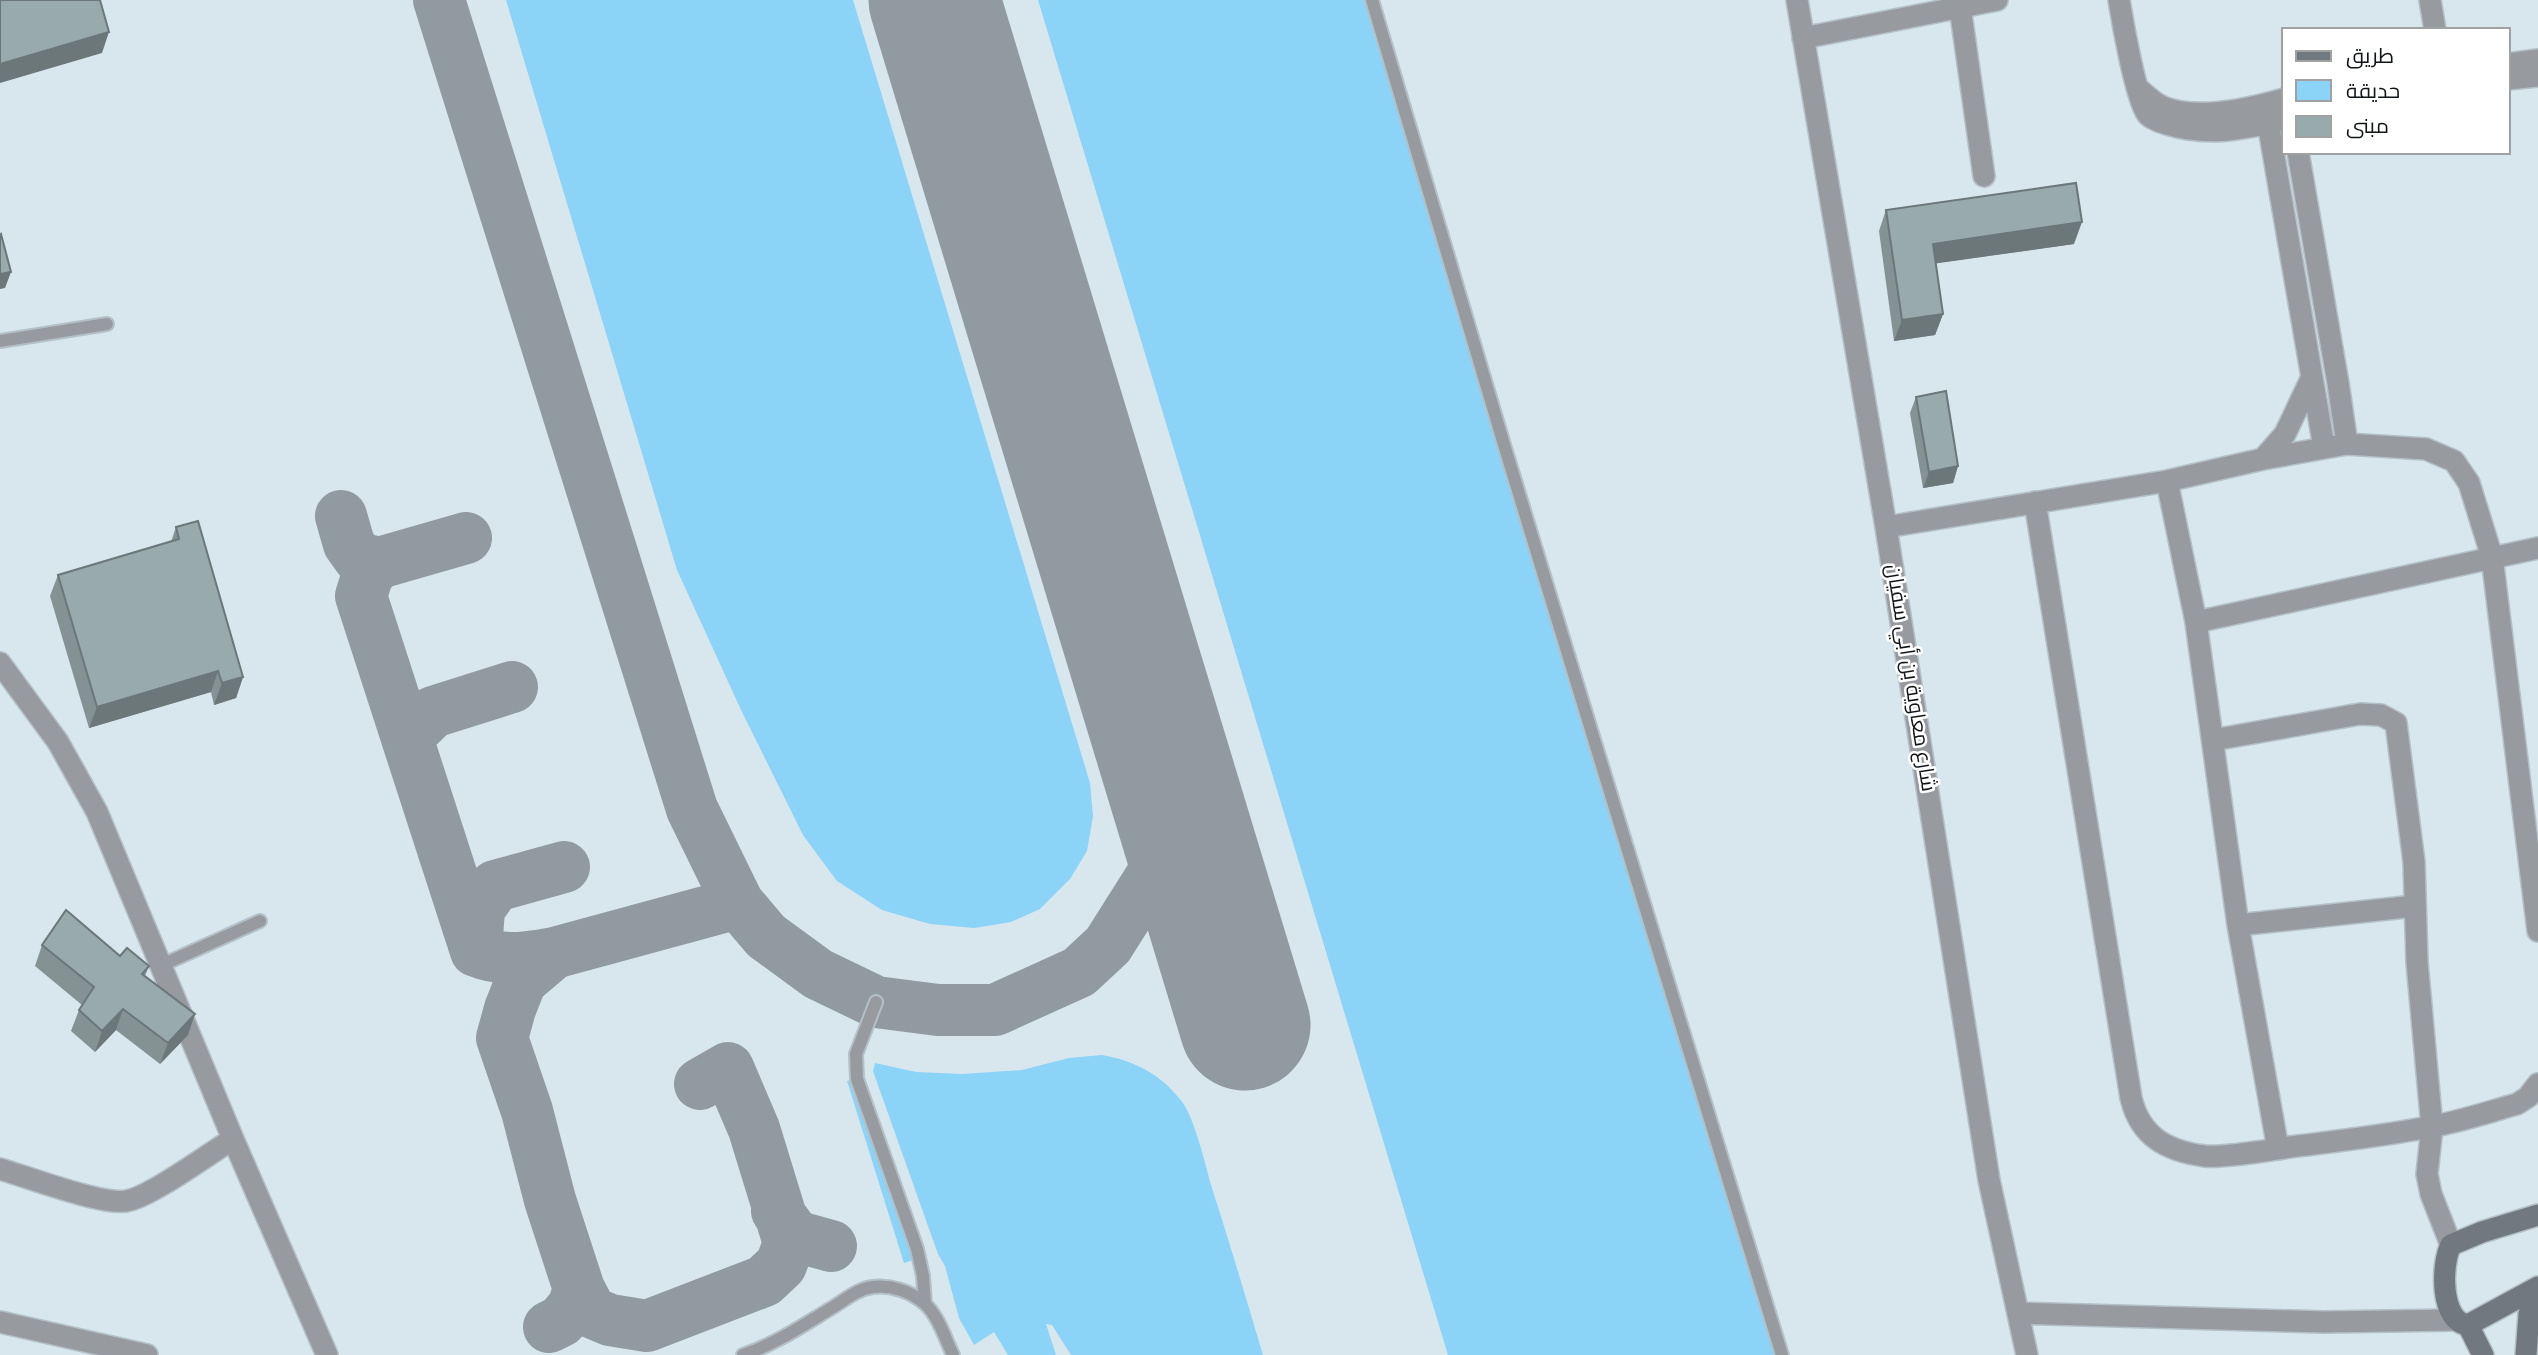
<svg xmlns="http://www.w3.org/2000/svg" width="2538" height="1355" viewBox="0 0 2538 1355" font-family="Overpass,Cairo,sans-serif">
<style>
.green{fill:#8bd3f7}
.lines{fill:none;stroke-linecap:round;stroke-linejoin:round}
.taxiway{stroke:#909aa0;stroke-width:52}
.runway{stroke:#909aa0;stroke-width:131}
.lane-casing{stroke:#b4c0c7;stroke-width:16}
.street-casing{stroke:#b4c0c7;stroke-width:24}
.secondary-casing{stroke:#b4c0c7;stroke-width:24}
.lane{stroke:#979ba0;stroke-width:12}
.street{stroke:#979ba0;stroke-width:21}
.secondary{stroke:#72787f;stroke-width:21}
.wall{fill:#849294}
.shaded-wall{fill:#6b7778}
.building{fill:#99aaac;stroke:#6b7778;stroke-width:2}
.labels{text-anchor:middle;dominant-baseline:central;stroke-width:5;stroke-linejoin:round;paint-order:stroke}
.street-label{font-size:21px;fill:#101518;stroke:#fff}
</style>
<rect width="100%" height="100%" fill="#d8e6ee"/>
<path class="green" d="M506,0H853L1090,783L1093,816L1087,851L1070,879L1040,909L1011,922L974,928L930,924L882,910L837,881L803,835L742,712L677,570Z
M1038,0H1368L1779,1355H1448Z
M1102,1055C1136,1061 1162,1075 1183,1103C1195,1121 1205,1163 1211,1185C1229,1241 1246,1298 1263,1355H1071L1052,1325L1046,1324L1056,1355H1008L994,1332L974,1345L959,1318L945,1266L938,1254L873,1071L875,1063L916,1072L962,1074L1022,1070L1069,1058Z
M865,1078L922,1245L923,1257L904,1263L847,1081Z"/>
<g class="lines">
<path class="taxiway" d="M439,0L692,809L738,903L766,936L818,974L876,1002L938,1010H995L1079,972L1108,945L1156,869L1166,765
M341,516L349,544L359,558L379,563
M466,538L379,563L368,574L361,596L476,951C503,962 526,958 554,953
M407,737L433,712L512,687
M476,951L479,909L495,886L564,867
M777,1211L795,1236L831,1246
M579,1289L591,1312L610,1320L647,1326L764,1281L781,1265L789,1243L754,1129L728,1068L700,1084
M549,1327L561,1321L573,1307L579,1289L550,1200L527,1111L502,1038L510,1009L521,981L554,953L738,903"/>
<path class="runway" d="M934,0L1245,1025"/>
<g class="lane-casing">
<path id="lane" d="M1372,0L1505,448L1782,1355
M0,341L107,324
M162,965L260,921
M876,1002L856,1054L857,1079L917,1249L923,1276L925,1304
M743,1355C775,1344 802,1326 830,1309C844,1301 856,1289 873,1287C891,1285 910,1291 924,1303C938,1315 945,1338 953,1355"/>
</g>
<g class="street-casing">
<path id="street" d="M1797,0L1886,527L1989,1180L2027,1355
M1959,0L1984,176
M2119,0C2122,19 2137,105 2148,115C2153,120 2161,122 2167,124C2209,137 2242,129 2284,120
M2430,0L2435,30
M1803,38L1997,0
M2508,64L2538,60
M2508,79L2538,76
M2140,90C2147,96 2154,103 2163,107C2197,121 2249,109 2284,99
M2265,105L2324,447
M2298,152L2338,383L2347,444
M2263,459L2285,434L2312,377
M2167,481L2196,622L2238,925L2278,1149
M2035,502L2131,1098C2140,1136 2166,1151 2205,1156C2225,1158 2269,1150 2290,1147C2337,1141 2383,1136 2429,1127C2459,1122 2488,1112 2517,1104L2528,1097L2538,1084
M1886,527L2167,481L2263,459L2347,444L2426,449L2454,461L2469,483L2492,557L2538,931
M2196,622L2538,548
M0,663L58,742L97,812L233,1139L327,1355
M2213,740L2360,714L2381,715L2396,723L2414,862L2417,962L2432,1127L2427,1174L2431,1194L2451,1245
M2238,925L2415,906
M0,1169C28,1177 101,1205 126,1201C149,1198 210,1153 233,1139
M2019,1313L2324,1322L2455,1320
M0,1322L147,1355"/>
</g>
<g class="secondary-casing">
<path id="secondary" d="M2538,1215L2482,1232L2451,1245C2441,1264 2440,1322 2468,1325L2538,1287
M2468,1325L2483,1355
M2526,1355L2529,1314L2537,1288"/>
</g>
<use href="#lane" class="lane"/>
<use href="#street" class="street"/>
<use href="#secondary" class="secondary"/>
</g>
<path class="wall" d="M1886,210L2074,244L1936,263L1943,314L1935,335L1894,341L1879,231Z
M1916,397L1958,466L1953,483L1923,488L1910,413Z
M176,527L243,677L236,698L214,705L211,692L89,728L50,596L58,575L171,542Z
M42,945L120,956L149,966L145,976L188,1035L160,1064L116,1030L95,1052L71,1031L79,1010L82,1005L35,966Z"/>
<path class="shaded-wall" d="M109,32L102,53L0,83V64Z
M2082,222L2074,244L1925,265L1933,244Z
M11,272L5,288L0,289V274Z
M1943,314L1935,335L1894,341L1902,320Z
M1958,466L1953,483L1923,488L1929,472Z
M218,671L211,692L89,728L97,707Z
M243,677L236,698L214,705L222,683Z
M123,1009L116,1030L95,1052L102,1031Z
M195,1014L188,1035L160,1064L168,1043Z"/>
<path class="building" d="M0,0H100L109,32L0,64Z
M2076,183L2082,222L1933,244L1943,314L1902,320L1886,210Z
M1,234L11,272L0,274V235Z
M1946,391L1958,466L1929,472L1916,397Z
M198,521L243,677L222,683L218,671L97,707L58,575L179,539L176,527Z
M66,910L120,956L127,948L149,966L142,974L195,1014L168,1043L123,1009L102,1031L79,1010L94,987L42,945Z"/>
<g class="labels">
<g class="street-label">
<text transform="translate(1910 678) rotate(81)">شارع معاوية بن أبي سفيان</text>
</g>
</g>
<rect x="2282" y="28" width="228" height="126" fill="#ffffff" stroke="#9fa1a3" stroke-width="2"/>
<rect x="2296" y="51" width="35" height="10" fill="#72787f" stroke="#9fa1a3" stroke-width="2"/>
<text x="2346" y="63" font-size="21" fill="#101518">طريق</text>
<rect x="2296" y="80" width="35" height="21" fill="#8bd3f7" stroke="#9fa1a3" stroke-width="2"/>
<text x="2346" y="98" font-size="21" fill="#101518">حديقة</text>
<rect x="2296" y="116" width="35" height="21" fill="#99aaac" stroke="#9fa1a3" stroke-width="2"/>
<text x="2346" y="133" font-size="21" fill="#101518">مبنى</text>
</svg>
